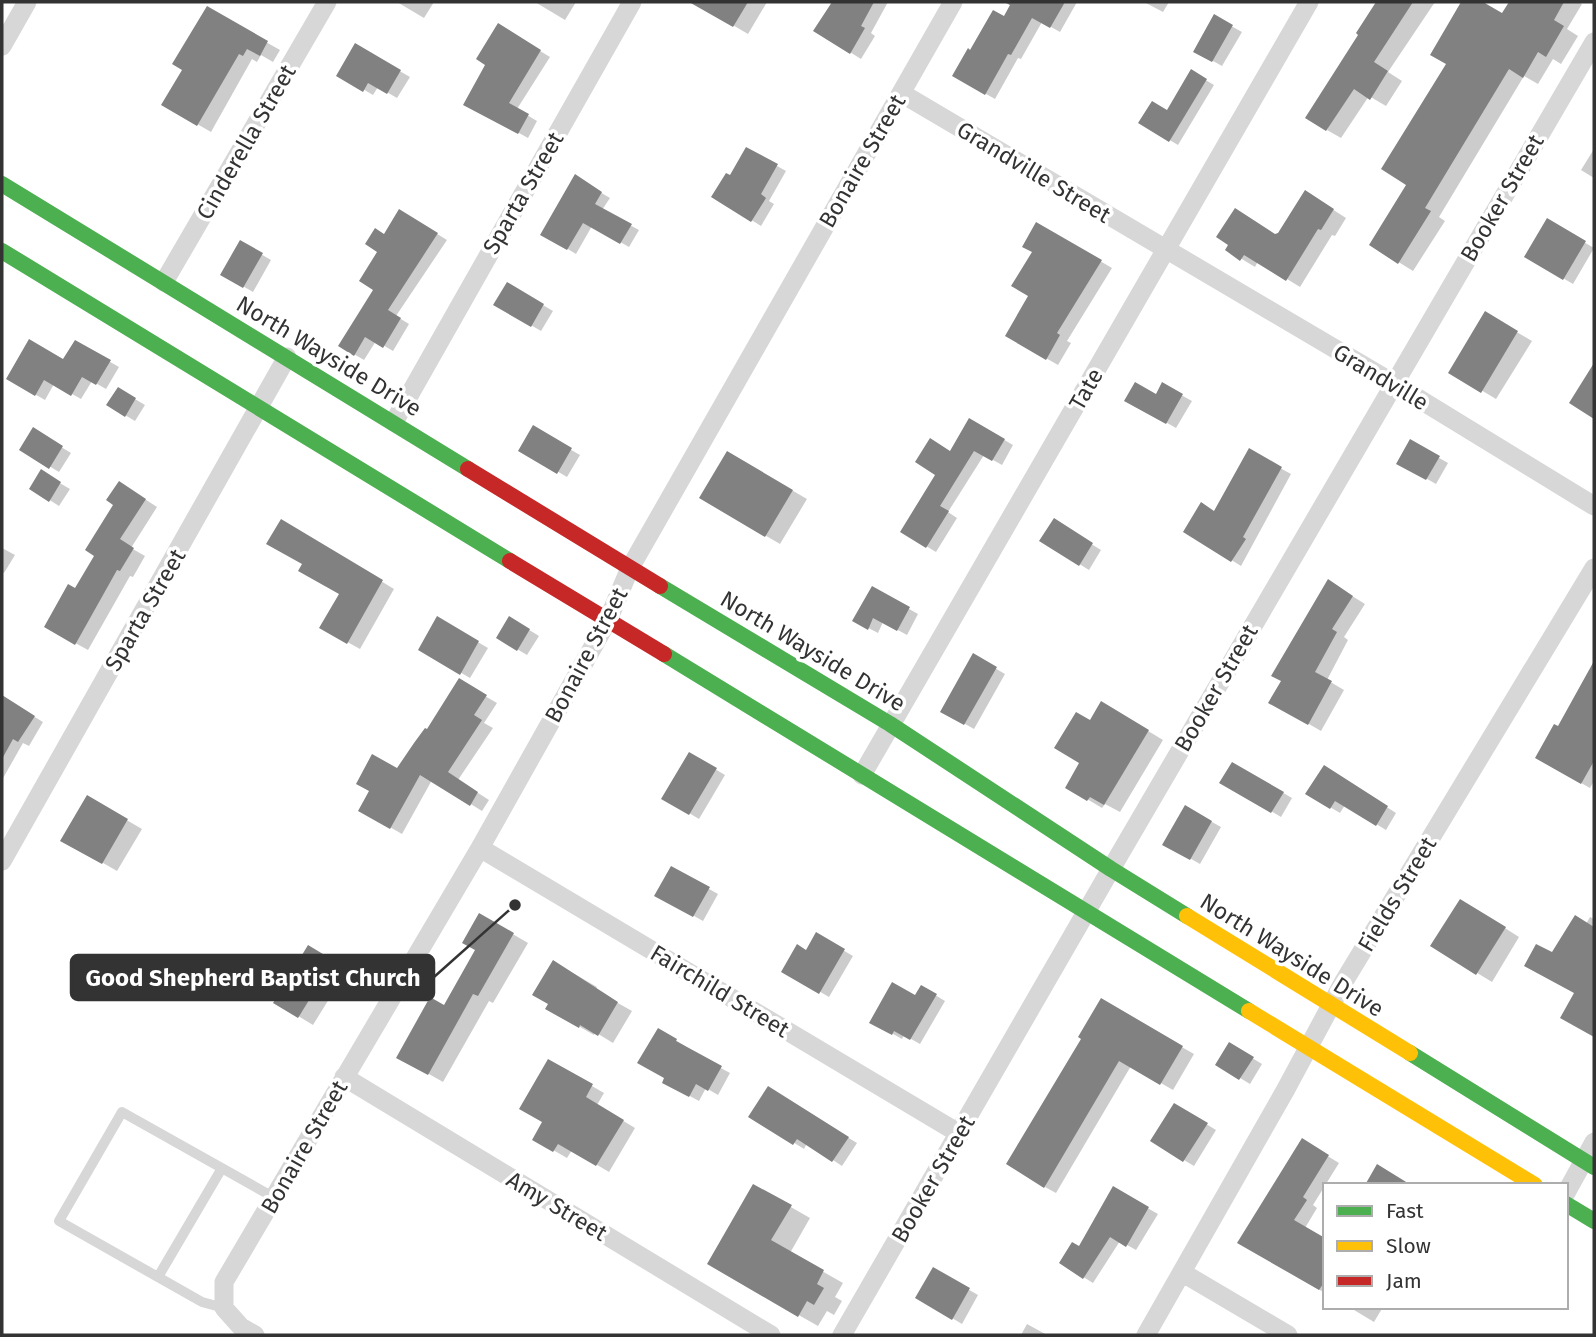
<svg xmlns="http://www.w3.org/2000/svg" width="1596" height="1337" viewBox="0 0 1596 1337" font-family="'Fira Sans',sans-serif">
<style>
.shadow{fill:#0003}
.building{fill:#818181}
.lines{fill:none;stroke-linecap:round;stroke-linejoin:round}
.lane{stroke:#d7d7d7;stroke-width:10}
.street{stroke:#d7d7d7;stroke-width:19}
.fast{stroke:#4caf50;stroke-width:16}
.slow{stroke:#ffc107;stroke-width:16}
.jam{stroke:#c62828;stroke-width:16}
.labels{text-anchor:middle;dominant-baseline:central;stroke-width:7;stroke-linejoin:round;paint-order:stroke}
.street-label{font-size:23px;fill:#333;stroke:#fff}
.leader{fill:none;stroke:#333;stroke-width:2.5}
.callout-dot{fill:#333;stroke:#fff;stroke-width:2.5}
.callout{fill:#333;stroke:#333;stroke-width:2.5}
.callout-label{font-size:24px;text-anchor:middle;font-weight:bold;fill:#fff}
</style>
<rect width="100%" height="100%" fill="#fff"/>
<path class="shadow" d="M397,2H434L424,18Z
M535,2H576L565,20Z
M705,2H767L748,34L702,7Z
M834,2H888L871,33L875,36L861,59L816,31Z
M1014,2H1077L1060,32L1042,22L1021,59L1018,58L995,99L954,76L971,52L1004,19Z
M1144,2H1169L1163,12Z
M1378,2H1435L1388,72L1402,81L1386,106L1369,96L1341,138L1327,130L1361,34L1358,33Z
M1463,2H1480L1503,15L1511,2H1578L1582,4L1567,29L1578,36L1561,64L1553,59L1538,84L1524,76L1439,217L1445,221L1413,271L1371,245L1408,184L1448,63L1432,54Z
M208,9L280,50L273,62L261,55L257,62L252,59L211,132L164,105L184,69Z
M1215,17L1242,32L1222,66L1195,51Z
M499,26L550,57L517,109L537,121L528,138L466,104L488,65Z
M356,46L410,77L397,98L378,87L373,95L339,75Z
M1192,72L1214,85L1178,145L1141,123L1168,112Z
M747,149L786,171L769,201L774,204L761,226L713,196L731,178Z
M1594,149V178L1581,170Z
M575,177L610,198L602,210L639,230L629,247L592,226L576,254L543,234Z
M1318,200L1346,218L1335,236L1332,235L1300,287L1258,261L1255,267L1227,250L1276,235Z
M400,211L447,240L396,316L409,324L393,351L376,341L364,360L340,346L375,289L385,236Z
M1548,221L1594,248L1573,284L1527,257Z
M1037,224L1112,268L1067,341L1071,343L1058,365L1007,336L1030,296Z
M240,242L271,260L253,292L222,274Z
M507,284L553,311L541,331L495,304Z
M1486,314L1532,341L1496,399L1451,372Z
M75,342L119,367L106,389L92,381L81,399L54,384L45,400L8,379L64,362Z
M1163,385L1192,401L1176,428L1127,400L1157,396Z
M118,389L145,405L135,421L108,405Z
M970,420L1013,445L1002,465L984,455L948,512L957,518L936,552L903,532Z
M533,428L580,455L567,477L521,450Z
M33,430L71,453L59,472L21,449Z
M1411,442L1448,463L1436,484L1399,463Z
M1249,451L1291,474L1241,566L1185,531L1215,513Z
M728,453L807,499L780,544L702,498Z
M41,472L70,489L59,506L31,488Z
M131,490L157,507L131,548L145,556L133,577L130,576L88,650L46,627L76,591Z
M282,521L394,589L360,649L322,628L341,593L304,564Z
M1054,521L1101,550L1089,570L1042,541Z
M2,548L15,555L4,573L2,572Z
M872,588L918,614L907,635L883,622L878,633L855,621Z
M1341,589L1365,604L1344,637L1348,640L1327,680L1344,690L1321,731L1271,702Z
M510,618L539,636L527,655L498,638Z
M438,619L488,648L470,678L420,649Z
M974,656L1005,674L974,729L942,711Z
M1592,669L1594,670V781L1590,788L1537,758L1558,728Z
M459,681L497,703L484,723L493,728L458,780L489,800L482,811L432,780L402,834L360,810L398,771L428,731Z
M2,697L43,722L29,746L23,743L2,780Z
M1102,703L1163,740L1120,812L1105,804L1102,808L1067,787L1082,762L1091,722Z
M690,754L725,775L699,819L664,798Z
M1233,764L1292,798L1281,817L1222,782Z
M1334,773L1396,813L1386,830L1345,805L1340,813L1308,794Z
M87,797L142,829L117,871L63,840Z
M1185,807L1221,827L1200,864L1165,844Z
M672,868L718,894L703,921L657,895Z
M1475,909L1519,937L1492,982L1433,946Z
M480,915L528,943L493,1003L489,1001L443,1082L399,1057L444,1008L478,950Z
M1590,917L1594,919V1035L1562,1017L1576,993L1586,924Z
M817,935L853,956L829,997L784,971L807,952Z
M309,947L357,976L344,997L334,991L313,1025L275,1002Z
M554,962L597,987L595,990L632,1011L613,1043L595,1032L594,1035L547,1008L550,1004Z
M922,987L945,1001L920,1044L904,1035L902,1039L872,1022L916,997Z
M1101,1001L1194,1054L1173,1090L1131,1066L1056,1193L1045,1187L1083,1038Z
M659,1030L685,1046L684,1048L730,1073L718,1095L706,1088L699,1101L664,1082L667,1078Z
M1229,1044L1262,1064L1250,1084L1217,1064Z
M549,1061L604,1093L597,1105L635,1128L609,1172L572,1150L567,1158L534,1139L544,1122Z
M768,1089L857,1143L842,1166L807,1143L804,1149L751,1116Z
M1175,1105L1216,1130L1194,1166L1152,1141Z
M1303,1141L1339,1163L1313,1205L1317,1208L1305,1228L1325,1240V1293L1240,1243Z
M754,1186L810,1218L790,1253L843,1283L835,1297L842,1301L834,1315L827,1311L818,1326L709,1264Z
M1114,1189L1158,1214L1136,1250L1120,1241L1093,1283L1061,1263L1080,1248Z
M933,1269L978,1295L962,1324L917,1297Z
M1349,1307H1383L1374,1322Z
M1027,1324L1047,1335H1021Z"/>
<path class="building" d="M689,2H748L733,27Z
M832,2H874L861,26L865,28L850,54L813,31Z
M1004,2H1065L1050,28L1032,18L1011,55L1008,54L985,95L952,76L968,48L970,50L993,10L1004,16L1010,5Z
M1376,2H1413L1374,62L1388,71L1370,100L1354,89L1326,131L1305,118L1358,35L1356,33Z
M1461,2H1483L1502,13L1509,2H1564L1554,20L1564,26L1546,57L1538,52L1523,78L1509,69L1425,208L1431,211L1398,264L1369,245L1406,185L1381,169L1446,64L1430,55Z
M207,6L268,41L260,56L247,49L243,56L239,54L197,126L161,105L182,70L172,64Z
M1214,14L1233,25L1212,62L1193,52Z
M498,23L541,50L509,103L529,114L518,134L463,105L485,65L476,59Z
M355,43L401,70L387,94L368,83L363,92L336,76Z
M1191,69L1207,79L1169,142L1138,123L1152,101L1167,110Z
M746,147L778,164L761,194L766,198L751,222L711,197L726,173L730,175Z
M575,174L602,192L595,204L632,224L620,244L583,223L567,250L540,235Z
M1305,190L1334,209L1321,230L1318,229L1286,281L1244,255L1240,261L1225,250L1228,245L1216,237L1235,208L1275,234L1278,233Z
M399,209L438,233L388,310L401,318L383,348L365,337L354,356L338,346L373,290L359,281L377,252L365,244L375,228L384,234Z
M1547,218L1586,241L1563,280L1524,257Z
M1036,222L1102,260L1057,333L1060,335L1046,360L1005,336L1028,296L1011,286L1032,252L1022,247Z
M240,240L263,253L243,288L220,275Z
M507,282L544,304L531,327L493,305Z
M1485,311L1518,331L1481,393L1448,373Z
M29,339L63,359L75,340L111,360L96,385L82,377L71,396L44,380L35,396L6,379Z
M1594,363V419L1569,403Z
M1135,382L1156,394L1162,382L1183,394L1166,424L1124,401Z
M118,387L136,398L125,417L106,405Z
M969,418L1005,439L992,461L974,451L940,506L949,511L926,548L900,532L935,475L915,462L930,438L950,451Z
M533,425L572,448L557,474L518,451Z
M33,427L63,446L49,469L19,450Z
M1410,439L1440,456L1426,480L1396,464Z
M1249,448L1282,467L1243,537L1246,539L1231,562L1183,532L1201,502L1214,511Z
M727,451L793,490L765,537L699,498Z
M41,469L61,482L49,502L29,489Z
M119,481L146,499L120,539L134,548L120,571L117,570L75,645L44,627L68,584L75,588L94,556L85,550L113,505L106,500Z
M1054,518L1093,543L1079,566L1039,541Z
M281,519L383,580L347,644L319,628L339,594L298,571L302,564L266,544Z
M1328,579L1353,596L1332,629L1337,632L1315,672L1332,681L1308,725L1268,703L1281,681L1271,676Z
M872,586L910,607L897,631L873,618L868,630L852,621Z
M437,616L479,641L460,675L418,650Z
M509,616L530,629L517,651L496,638Z
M973,653L997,667L964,725L940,712Z
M1594,661V761L1581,784L1535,758L1554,724L1558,726Z
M459,678L487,695L474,715L482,720L448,772L478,792L470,806L420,775L390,829L358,811L369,791L356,784L372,754L397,768L414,743L425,728L427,729Z
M2,695L35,716L18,742L13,739L2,759Z
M1101,701L1149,730L1104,805L1090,797L1087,801L1065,788L1079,763L1054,748L1076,712L1090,720Z
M689,752L717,768L689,815L661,799Z
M1232,762L1284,792L1271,813L1219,783Z
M1324,765L1388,806L1376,826L1335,801L1330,809L1305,794Z
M87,795L128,819L102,864L60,841Z
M1185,805L1212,821L1190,860L1162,845Z
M671,866L710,887L693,917L654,896Z
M1460,899L1506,927L1476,975L1430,946Z
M479,913L514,933L478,996L473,994L428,1075L396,1058L430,997L444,1005L475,950L462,943Z
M1575,915L1594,927V1037L1560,1018L1574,993L1524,966L1536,944L1552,952Z
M816,932L845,949L819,994L781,972L797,944L806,950Z
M308,945L343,966L329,990L319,984L298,1018L273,1003Z
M553,960L618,1002L598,1036L580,1025L579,1028L545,1009L548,1004L532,995Z
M892,982L915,995L921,985L937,994L910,1040L894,1031L892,1035L869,1023Z
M1101,998L1183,1046L1160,1085L1119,1061L1044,1188L1006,1164L1081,1039L1078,1037Z
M658,1028L677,1039L676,1041L722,1066L708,1091L696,1084L689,1097L662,1083L664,1078L637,1063Z
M1229,1042L1254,1057L1239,1080L1215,1065Z
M548,1059L593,1084L586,1097L624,1120L596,1166L558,1144L553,1152L532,1140L542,1122L519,1109Z
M768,1086L849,1137L832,1162L797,1139L793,1145L748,1117Z
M1174,1103L1208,1123L1183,1162L1150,1141Z
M1302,1138L1329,1155L1303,1197L1307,1200L1294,1220L1325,1238V1281L1319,1290L1237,1243Z
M1377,1164L1411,1185H1365Z
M753,1184L792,1205L771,1240L824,1270L817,1284L824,1288L814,1305L807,1301L798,1317L707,1264Z
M1113,1186L1149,1207L1126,1247L1110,1237L1083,1279L1059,1263L1072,1242L1079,1246Z
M933,1267L970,1288L952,1320L915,1298Z"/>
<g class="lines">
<path class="lane" d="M158,1277L222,1168
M224,1308L202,1302L59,1221L122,1112L275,1198"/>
<path class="street" d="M2,46L27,2
M901,93L1393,383L1594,506
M164,282L327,2
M394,422L632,2
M862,775L1309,2
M480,848L960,1134
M2,861L287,357
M344,1077L771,1335
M1566,1193L1594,1142
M1183,1273L1288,1335
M255,1335L241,1327L224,1308V1282L480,848L608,620L630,568L953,2
M842,1335L1111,869L1594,42
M1146,1335L1286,1089L1343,983L1594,568"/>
<path class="fast" d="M2,184L468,469
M2,251L510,561
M660,586L890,724L1111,869L1187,916
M664,654L1249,1011
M1410,1053L1594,1167
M1566,1204L1594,1221"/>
<path class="slow" d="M1187,916L1410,1053
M1249,1011L1535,1185"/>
<path class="jam" d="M468,469L660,586
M510,561L664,654"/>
</g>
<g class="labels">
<g class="street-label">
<text transform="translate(246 142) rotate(-60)">Cinderella Street</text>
<text transform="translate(862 161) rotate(-60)">Bonaire Street</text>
<text transform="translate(1034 172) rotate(31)">Grandville Street</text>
<text transform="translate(523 193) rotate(-60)">Sparta Street</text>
<text transform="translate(1502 198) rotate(-60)">Booker Street</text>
<text transform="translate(329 356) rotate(31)">North Wayside Drive</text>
<text transform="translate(1381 377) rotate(31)">Grandville</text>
<text transform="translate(1086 389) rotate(-60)">Tate</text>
<text transform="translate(145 610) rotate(-60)">Sparta Street</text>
<text transform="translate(813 651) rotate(31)">North Wayside Drive</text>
<text transform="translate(586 655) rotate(-62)">Bonaire Street</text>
<text transform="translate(1216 688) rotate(-60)">Booker Street</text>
<text transform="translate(1397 894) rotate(-59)">Fields Street</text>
<text transform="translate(1292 955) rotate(32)">North Wayside Drive</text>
<text transform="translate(720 991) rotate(31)">Fairchild Street</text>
<text transform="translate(304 1147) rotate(-60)">Bonaire Street</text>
<text transform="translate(933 1179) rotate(-60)">Booker Street</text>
<text transform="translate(557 1206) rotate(31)">Amy Street</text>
</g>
</g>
<path class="leader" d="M515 905L434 977"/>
<circle class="callout-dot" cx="515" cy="905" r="7"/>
<rect class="callout" x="71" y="955" width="363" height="45" rx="7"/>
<g class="callout-label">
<text x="253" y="986">Good Shepherd Baptist Church</text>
</g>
<rect width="1596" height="1337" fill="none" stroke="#333333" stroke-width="7"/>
<rect x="1323" y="1183" width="245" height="126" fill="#ffffff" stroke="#adadad" stroke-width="2"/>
<rect x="1337" y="1206" width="35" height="10" fill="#4caf50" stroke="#adadad" stroke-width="2"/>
<text x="1386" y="1218" font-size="21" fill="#333333">Fast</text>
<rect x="1337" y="1241" width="35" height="10" fill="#ffc107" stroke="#adadad" stroke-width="2"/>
<text x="1386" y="1253" font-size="21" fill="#333333">Slow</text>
<rect x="1337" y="1276" width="35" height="10" fill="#c62828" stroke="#adadad" stroke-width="2"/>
<text x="1386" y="1288" font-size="21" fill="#333333">Jam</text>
</svg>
